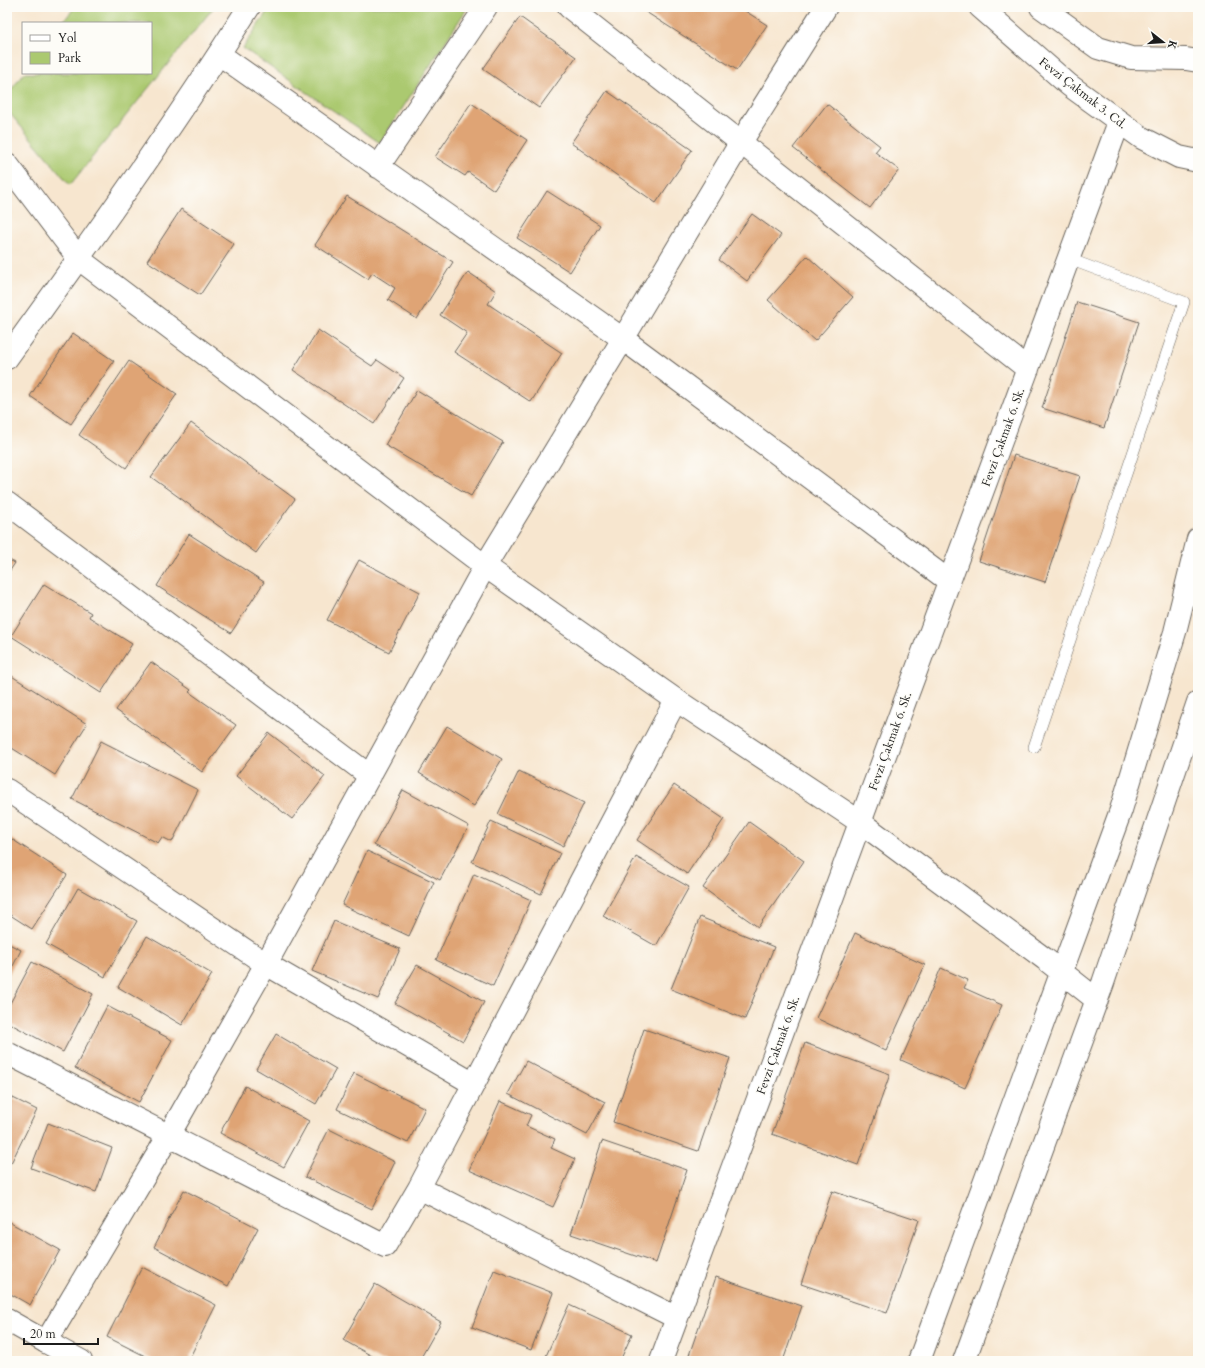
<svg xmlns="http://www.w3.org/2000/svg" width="1205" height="1368" viewBox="0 0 1205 1368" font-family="Cardo,serif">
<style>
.green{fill:#abc970;stroke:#647246}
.building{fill:#dfa475}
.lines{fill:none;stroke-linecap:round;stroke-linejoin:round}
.service-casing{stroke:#69635b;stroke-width:12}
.minor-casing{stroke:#69635b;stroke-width:24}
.tertiary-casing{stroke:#69635b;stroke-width:24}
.service{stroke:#fff;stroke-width:11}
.minor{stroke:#fff;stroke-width:22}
.tertiary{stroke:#fff;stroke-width:22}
.labels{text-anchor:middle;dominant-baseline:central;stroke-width:3;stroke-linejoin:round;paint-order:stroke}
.street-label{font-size:12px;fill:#1c1c1c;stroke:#fdfcf7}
</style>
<rect width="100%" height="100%" fill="#fdfcf7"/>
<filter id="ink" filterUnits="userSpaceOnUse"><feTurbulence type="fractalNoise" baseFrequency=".025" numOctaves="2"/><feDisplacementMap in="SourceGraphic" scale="8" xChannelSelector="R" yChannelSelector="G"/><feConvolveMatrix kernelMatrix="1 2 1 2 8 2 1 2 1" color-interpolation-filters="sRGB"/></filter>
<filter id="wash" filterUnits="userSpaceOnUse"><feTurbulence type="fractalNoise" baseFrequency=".012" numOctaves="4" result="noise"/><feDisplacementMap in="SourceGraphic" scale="16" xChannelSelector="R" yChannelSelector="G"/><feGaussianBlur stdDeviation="0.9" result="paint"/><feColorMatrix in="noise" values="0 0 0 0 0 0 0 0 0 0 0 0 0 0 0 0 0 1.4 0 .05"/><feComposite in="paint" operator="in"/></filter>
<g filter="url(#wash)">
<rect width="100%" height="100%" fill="#f7e6cf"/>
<path class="green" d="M75,7H214L70,185L7,110V95L24,73H151V23H62Z
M270,7H468L380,143L243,48Z"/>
<g id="blocks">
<path class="building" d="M638,7H739L767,25L737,70Z
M520,17L576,57L539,108L483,69Z
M607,91L692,150L656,203L571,143Z
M471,103L527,140L494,190L468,172L465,176L435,157Z
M827,104L880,146L875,152L899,170L870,208L793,148Z
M547,191L600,225L570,272L517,238Z
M347,196L453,262L417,319L388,300L395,288L372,273L368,279L315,245Z
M181,209L234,244L200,295L147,261Z
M752,214L781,235L747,281L719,260Z
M807,256L853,297L815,341L768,300Z
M468,272L496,291L488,304L562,353L531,402L454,352L467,333L440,315Z
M1077,302L1139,322L1104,428L1042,408Z
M318,330L372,366L377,360L404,378L374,424L293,370Z
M73,333L114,361L71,424L30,396Z
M129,361L177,394L126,468L79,435Z
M417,390L503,442L471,496L385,445Z
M191,423L295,499L256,553L151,477Z
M1014,455L1080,476L1045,582L979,561Z
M189,534L264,582L231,633L157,586Z
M7,559L15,563L7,575Z
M359,560L420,592L389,652L327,620Z
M44,584L91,613L89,617L132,644L101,693L11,636Z
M151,662L191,690L189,692L236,725L202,772L116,710Z
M7,673L87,724L55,775L7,745Z
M447,726L502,759L474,806L419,773Z
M269,733L325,776L292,819L236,776Z
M101,741L198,790L172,842L162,837L158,843L72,799Z
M519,771L584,803L563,846L498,814Z
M674,785L724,819L687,874L637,840Z
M403,790L469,826L440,880L374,845Z
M491,821L560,853L541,894L472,862Z
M749,822L804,861L758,927L703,888Z
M7,836L67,875L32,929L7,913Z
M367,851L434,882L409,936L342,905Z
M636,857L689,887L656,946L603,916Z
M474,874L531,900L493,986L436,960Z
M78,888L137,921L105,977L46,944Z
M700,917L774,947L745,1019L671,989Z
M334,921L400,949L378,999L312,971Z
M855,933L925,965L886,1051L816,1018Z
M147,936L212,974L182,1025L118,987Z
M7,943L21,950L7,978Z
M32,962L93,994L63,1052L7,1022V1009Z
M417,965L484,1002L463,1041L395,1003Z
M941,968L968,980L964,988L1002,1005L965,1088L901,1060Z
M107,1006L172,1040L139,1102L75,1068Z
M644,1029L730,1058L698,1151L613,1122Z
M276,1034L336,1069L316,1104L256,1069Z
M805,1043L890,1074L858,1165L772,1134Z
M526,1061L605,1102L587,1135L508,1094Z
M354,1073L425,1108L408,1143L337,1109Z
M245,1086L309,1121L284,1167L220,1133Z
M7,1095L37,1110L11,1163L7,1162Z
M500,1101L531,1115L526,1126L555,1139L551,1148L575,1159L553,1207L469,1170Z
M48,1123L112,1148L96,1192L31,1168Z
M329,1129L395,1162L372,1209L305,1177Z
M602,1141L687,1170L656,1263L571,1234Z
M184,1190L258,1228L228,1286L154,1247Z
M832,1191L919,1220L887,1313L801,1284Z
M7,1221L60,1250L30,1305L7,1292Z
M142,1267L216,1305L188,1361H155L107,1337Z
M494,1270L553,1293L531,1350L472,1327Z
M716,1277L802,1306L783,1361H687Z
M375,1284L441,1322L419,1361H381L343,1340Z
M569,1305L632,1334L620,1361H556L546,1356Z"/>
</g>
</g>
<g filter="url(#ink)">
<use href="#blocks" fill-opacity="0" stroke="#69635b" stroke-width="1"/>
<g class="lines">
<g class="service-casing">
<path id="service" d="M1034,747L1184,302L1069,259"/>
</g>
<g class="minor-casing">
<path id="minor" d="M569,7L1028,369
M980,7L1069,85L1142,138L1179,157L1198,161
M1041,7L1098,48L1131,58L1186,59L1198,61
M219,54L623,339L949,581
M378,167L486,7
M7,358C90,243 173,127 249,7
M7,503L370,776
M7,790L266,964L474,1084
M7,1053L385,1246L419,1188L676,700
M419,1188L677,1318
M46,1342L81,1361
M661,1361L1119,122"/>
</g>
<g class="tertiary-casing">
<path id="tertiary" d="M7,164L79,259L485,566L676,700L860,822L1045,959L1097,1000
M7,1320L46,1342L169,1135L266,964L485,566L623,339L741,142L826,7
M919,1361L1121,810L1175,632L1198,539
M964,1361L1103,983L1198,702"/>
</g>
<use href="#service" class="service"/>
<use href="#minor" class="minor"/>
<use href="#tertiary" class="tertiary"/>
</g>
</g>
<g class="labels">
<g class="street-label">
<text transform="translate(1083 93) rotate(38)">Fevzi Çakmak 3. Cd.</text>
<text transform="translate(1003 437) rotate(-70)">Fevzi Çakmak 6. Sk.</text>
<text transform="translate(890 741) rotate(-70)">Fevzi Çakmak 6. Sk.</text>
<text transform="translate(778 1045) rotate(-70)">Fevzi Çakmak 6. Sk.</text>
</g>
</g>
<rect width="1205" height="1368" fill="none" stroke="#fdfcf7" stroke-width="24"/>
<rect x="22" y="22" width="130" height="52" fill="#fdfcf7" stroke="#a3a29f"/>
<rect x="30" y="35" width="20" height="6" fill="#ffffff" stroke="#a3a29f"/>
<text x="58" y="42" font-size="12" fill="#1c1c1c">Yol</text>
<rect x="30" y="52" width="20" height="12" fill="#abc970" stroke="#a3a29f"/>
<text x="58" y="62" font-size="12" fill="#1c1c1c">Park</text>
<g transform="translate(1163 42) rotate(107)" stroke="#fdfcf7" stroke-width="3" paint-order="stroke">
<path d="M0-3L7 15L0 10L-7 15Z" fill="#1c1c1c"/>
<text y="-6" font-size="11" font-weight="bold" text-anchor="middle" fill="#1c1c1c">K</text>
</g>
<path d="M24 1338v6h74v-6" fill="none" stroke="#1c1c1c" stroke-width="2"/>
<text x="30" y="1338" font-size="12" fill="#1c1c1c" stroke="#fdfcf7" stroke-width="3" paint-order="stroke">20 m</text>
</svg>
